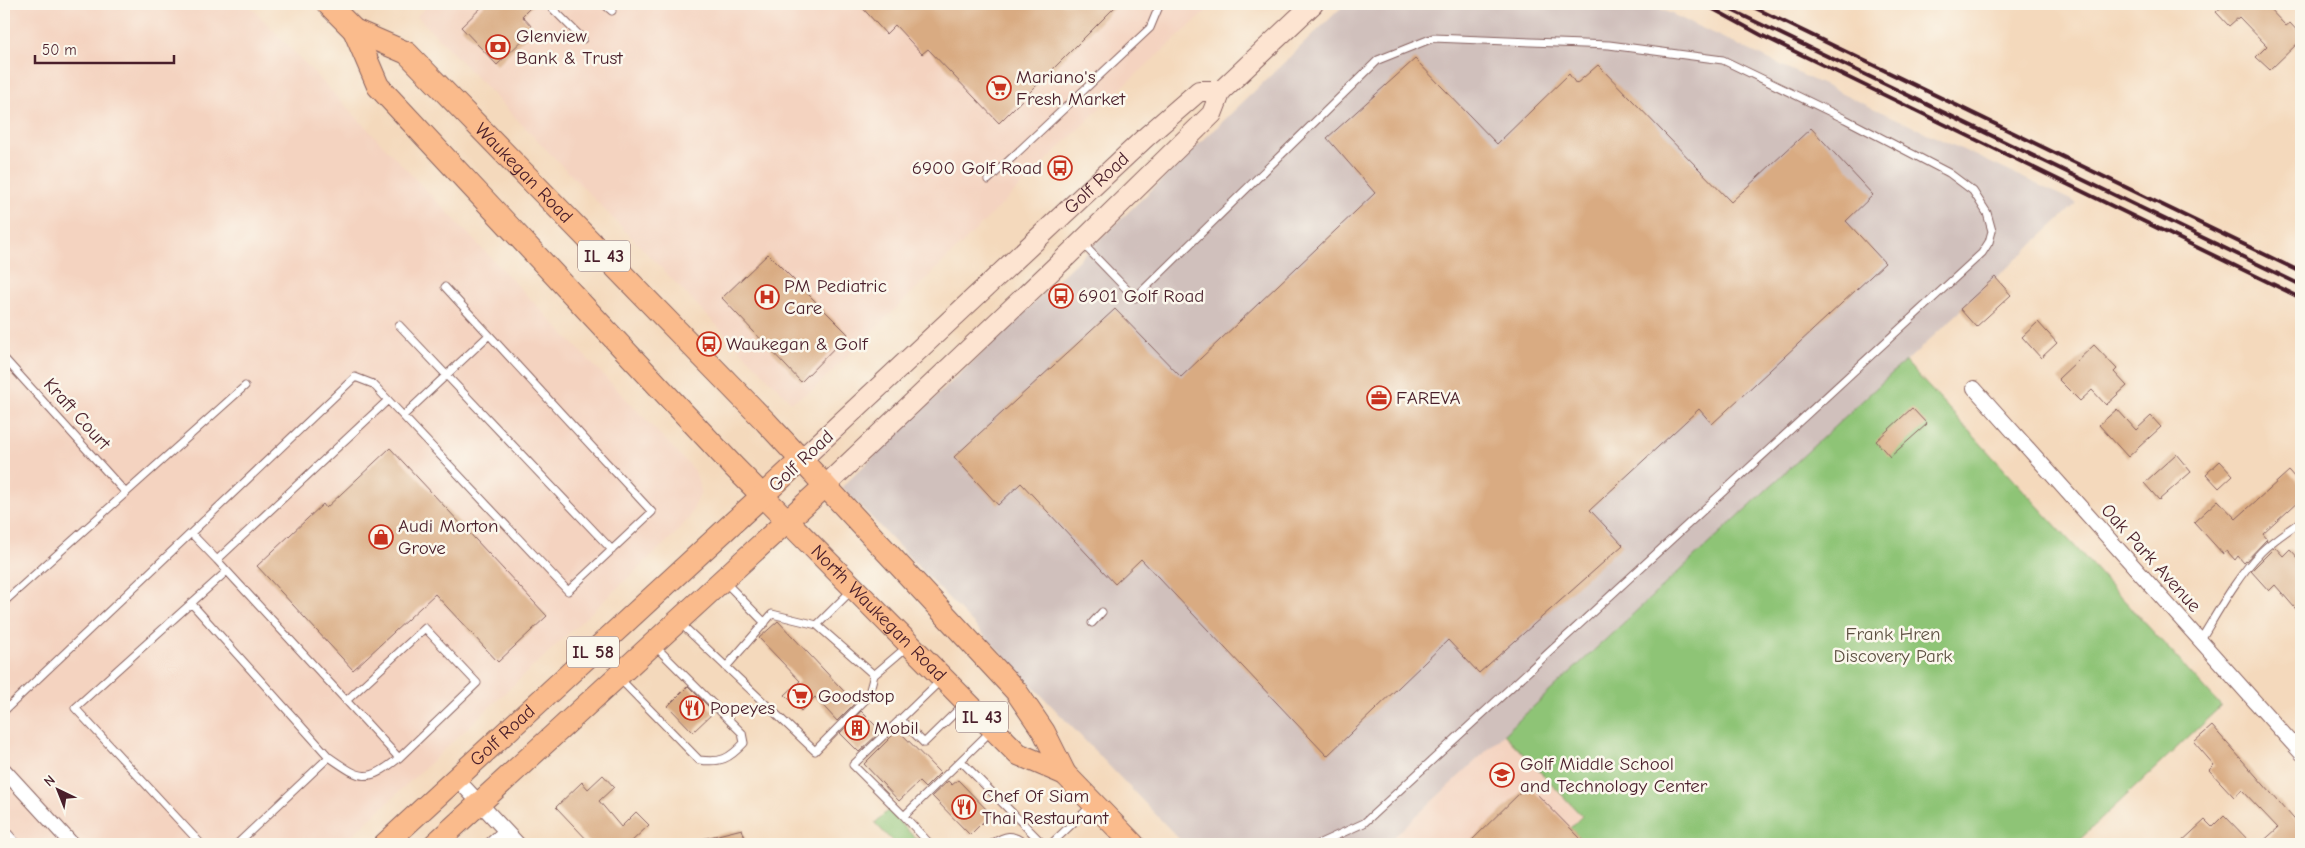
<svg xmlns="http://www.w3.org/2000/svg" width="2305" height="848" viewBox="0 0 2305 848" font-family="'Comic Neue',sans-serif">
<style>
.built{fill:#f4d3c0}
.industrial{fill:#d0c0bc}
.green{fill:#8ec476;stroke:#6c7250}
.building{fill:#d9ab82}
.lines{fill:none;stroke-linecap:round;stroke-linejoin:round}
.service-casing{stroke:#86605e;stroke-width:9}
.minor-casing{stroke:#86605e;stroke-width:16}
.secondary-casing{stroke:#86605e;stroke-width:22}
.primary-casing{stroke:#86605e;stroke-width:24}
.service{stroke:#fff;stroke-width:7}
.minor{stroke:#fff;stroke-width:14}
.secondary{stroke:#fde4d1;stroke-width:20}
.primary{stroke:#fabb8c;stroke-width:22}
.rail{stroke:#4a1f2b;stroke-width:4}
.labels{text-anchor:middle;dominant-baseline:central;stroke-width:5;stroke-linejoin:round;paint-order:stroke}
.shield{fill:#fbf7ec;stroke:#7f6065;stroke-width:1}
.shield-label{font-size:18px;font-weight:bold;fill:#4a1f2b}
.poi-label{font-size:19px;fill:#4a1f2b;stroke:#fbf7ec;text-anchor:start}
.street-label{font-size:19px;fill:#4a1f2b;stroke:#fbf7ec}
.park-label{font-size:19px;fill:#5e5142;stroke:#fbf7ec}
</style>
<rect width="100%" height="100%" fill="#fbf7ec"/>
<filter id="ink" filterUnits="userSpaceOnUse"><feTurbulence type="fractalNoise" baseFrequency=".02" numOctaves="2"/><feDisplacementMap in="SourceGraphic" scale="10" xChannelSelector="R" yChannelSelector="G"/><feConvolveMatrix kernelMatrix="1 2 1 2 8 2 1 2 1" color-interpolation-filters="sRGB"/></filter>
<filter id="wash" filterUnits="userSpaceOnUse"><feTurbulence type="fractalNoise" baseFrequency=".0096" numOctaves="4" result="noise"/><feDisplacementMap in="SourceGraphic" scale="20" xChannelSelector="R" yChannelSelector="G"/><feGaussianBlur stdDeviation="1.12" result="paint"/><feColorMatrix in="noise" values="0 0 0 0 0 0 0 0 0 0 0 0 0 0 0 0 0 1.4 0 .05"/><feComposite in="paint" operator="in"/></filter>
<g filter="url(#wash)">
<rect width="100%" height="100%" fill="#f4d9bc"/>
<path class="built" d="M4,4H248L695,471L701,491L689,518L675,534L343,844H4Z
M429,4H1210L1212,6L1108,100L813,390L791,402L417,16Z
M1504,734L1582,816L1583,840L1579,844H1386Z"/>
<path class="industrial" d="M1345,4H1650L2077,203L1386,844H1184L842,487Z"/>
<path class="green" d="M1905,361L2221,706L2075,844H1579L1582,840L1570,828L1582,816L1504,734Z
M888,810L921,844H895L875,823Z"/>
<g id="blocks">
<path class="building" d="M485,4H534L522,16L534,29L497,65L461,27Z
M859,4H1118L999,123L928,49L922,54L895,25L886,34Z
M2225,4H2265L2286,26L2290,23L2301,35V40L2270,70L2256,57L2267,46L2239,17L2229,26L2216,12Z
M1415,59L1497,144L1569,74L1576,84L1598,65L1731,202L1811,128L1873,195L1846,221L1885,263L1712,424L1699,409L1590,510L1623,545L1479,673L1448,640L1327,756L1141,559L1115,584L1021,483L998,505L954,457L1115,309L1181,377L1375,193L1327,138Z
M768,254L848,334L801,382L722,298Z
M1995,277L2011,295L1976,327L1960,309Z
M2038,322L2057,343L2041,358L2022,337Z
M2094,345L2117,369L2114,372L2127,386L2106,405L2092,390L2080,401L2058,379Z
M1912,408L1927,424L1890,457L1876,441Z
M2117,409L2136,430L2151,416L2161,427L2128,457L2099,425Z
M390,448L547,616L498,662L435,594L353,670L257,566L323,504L326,508Z
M2176,454L2191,472L2159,500L2144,483Z
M2220,461L2233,475L2219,488L2206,474Z
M2289,471L2301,485V499L2263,534L2267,539L2244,563L2238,556L2235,560L2227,551L2223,554L2194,522L2218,500L2236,519Z
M2275,547L2283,556L2290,549L2301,561V615L2275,585L2269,591L2251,571Z
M778,621L855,703L837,721L815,697L801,711L785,695L800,681L759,638Z
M688,686L714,712L693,732L668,706Z
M861,711L881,731L859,752L840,733Z
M2212,726L2301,827V844H2260L2278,828L2242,790L2234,797L2209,770L2214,765L2194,742Z
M898,730L940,773L925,788L919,782L899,801L864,764Z
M603,775L614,787L599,801L621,827L636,812L649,825L629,844H591L556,807L582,782L588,789Z
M958,780L991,814L970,835L932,796L948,781L952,785Z
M1528,785L1586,844H1468Z
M2224,815L2252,844H2179L2205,820L2212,827Z
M742,829L747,844H702V839Z"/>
</g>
</g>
<g filter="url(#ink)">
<use href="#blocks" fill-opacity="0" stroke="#86605e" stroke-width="1"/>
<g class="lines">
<g class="service-casing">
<path id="service" d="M548,4L583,39
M604,4L612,11
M988,180L1150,28L1160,4
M1082,243L1135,298L1378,60L1433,38L1609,45L1723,60L1845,119L1949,173L1973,191L1987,213L1992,231L1989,242L1982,253L1364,823L1318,844
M399,325L612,550
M4,358L125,492
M403,416L489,335
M191,533L217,560
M725,582L765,623
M4,602L245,386
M191,603L329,757L237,844
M679,622L815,751L868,697L874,675L908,646
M1092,623L1102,612
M817,625L852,590
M2200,641C2219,610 2236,578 2261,552C2273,540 2288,531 2301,521
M726,667L772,614L817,625L874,675
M619,678L699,760C721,763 729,759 744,743L742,733L656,647
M941,680L853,765L904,816L991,731
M346,701L425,628L477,683L399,758L227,571L217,560L388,400
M4,711L355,377L373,384L568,591L652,512L445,287
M900,719L924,743L964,704
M329,757C361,779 366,784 399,758
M961,761L1043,844
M904,816L930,844
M201,844L75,708L227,571
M992,844C1005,835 1012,833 1025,844
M1051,844L1091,806"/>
</g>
<g class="minor-casing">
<path id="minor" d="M1974,388L2301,753
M4,770L72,844
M456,778L518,844
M4,834L13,844
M492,844L505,832"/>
</g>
<g class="secondary-casing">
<g id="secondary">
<path id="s1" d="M801,460L1146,137L1199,91H1221"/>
<path d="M825,486L1067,256L1212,114L1221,91L1313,4"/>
</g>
</g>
<g class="primary-casing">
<g id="primary">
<path id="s2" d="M328,4L354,30L407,53L766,422L1016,691L1044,732L1065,774L1133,844"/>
<path id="s3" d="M354,30L378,86L733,466L1018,754L1065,774"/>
<path id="s4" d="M385,844L801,460"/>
<path d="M435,844L825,486"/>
</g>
</g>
<use href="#service" class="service"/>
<use href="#minor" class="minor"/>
<use href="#secondary" class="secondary"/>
<use href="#primary" class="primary"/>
<path class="rail" d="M1704,4L1761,35L2301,298
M1719,4L2301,285
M1747,4L2301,272"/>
</g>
</g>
<defs>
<g id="bank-ring" transform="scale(1.25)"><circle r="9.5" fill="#fbf7ec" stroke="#c8321e" stroke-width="1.5"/><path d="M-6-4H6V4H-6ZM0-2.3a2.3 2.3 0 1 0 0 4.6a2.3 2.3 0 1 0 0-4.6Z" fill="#c8321e"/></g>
<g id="supermarket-ring" transform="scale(1.25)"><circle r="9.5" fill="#fbf7ec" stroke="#c8321e" stroke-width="1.5"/><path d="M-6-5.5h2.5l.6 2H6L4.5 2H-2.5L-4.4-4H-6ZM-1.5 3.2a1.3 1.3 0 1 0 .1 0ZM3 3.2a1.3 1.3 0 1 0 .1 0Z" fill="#c8321e"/></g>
<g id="bus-ring" transform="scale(1.25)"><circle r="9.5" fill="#fbf7ec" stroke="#c8321e" stroke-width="1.5"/><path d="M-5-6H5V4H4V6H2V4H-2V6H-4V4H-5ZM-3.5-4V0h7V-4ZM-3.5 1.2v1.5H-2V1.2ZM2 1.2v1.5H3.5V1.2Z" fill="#c8321e"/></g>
<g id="hospital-ring" transform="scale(1.25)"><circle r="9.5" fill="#fbf7ec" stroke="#c8321e" stroke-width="1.5"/><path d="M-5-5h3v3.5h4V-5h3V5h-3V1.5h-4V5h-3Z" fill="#c8321e"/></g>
<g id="office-ring" transform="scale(1.25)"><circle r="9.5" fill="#fbf7ec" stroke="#c8321e" stroke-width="1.5"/><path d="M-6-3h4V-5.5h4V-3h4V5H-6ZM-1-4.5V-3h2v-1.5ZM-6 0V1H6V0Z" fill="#c8321e"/></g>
<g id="shop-ring" transform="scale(1.25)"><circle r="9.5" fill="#fbf7ec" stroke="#c8321e" stroke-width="1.5"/><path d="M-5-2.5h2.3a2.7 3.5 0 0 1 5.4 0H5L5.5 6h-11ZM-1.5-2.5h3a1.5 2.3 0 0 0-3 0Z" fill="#c8321e"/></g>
<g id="restaurant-ring" transform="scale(1.25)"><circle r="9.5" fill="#fbf7ec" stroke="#c8321e" stroke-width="1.5"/><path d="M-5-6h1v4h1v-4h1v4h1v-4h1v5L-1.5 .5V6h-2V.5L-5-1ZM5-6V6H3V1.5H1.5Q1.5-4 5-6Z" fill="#c8321e"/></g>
<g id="building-ring" transform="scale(1.25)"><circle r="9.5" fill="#fbf7ec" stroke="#c8321e" stroke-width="1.5"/><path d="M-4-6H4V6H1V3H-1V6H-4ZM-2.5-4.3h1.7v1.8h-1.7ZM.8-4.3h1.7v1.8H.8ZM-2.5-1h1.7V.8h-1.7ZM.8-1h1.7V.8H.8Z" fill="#c8321e"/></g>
<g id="school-ring" transform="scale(1.25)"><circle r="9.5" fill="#fbf7ec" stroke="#c8321e" stroke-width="1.5"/><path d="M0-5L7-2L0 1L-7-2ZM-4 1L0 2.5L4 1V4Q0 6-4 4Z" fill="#c8321e"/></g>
</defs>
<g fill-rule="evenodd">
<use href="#bank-ring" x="498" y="47"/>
<use href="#supermarket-ring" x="999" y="88"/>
<use href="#bus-ring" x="1060" y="168"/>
<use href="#bus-ring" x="1061" y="296"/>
<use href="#hospital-ring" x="767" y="297"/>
<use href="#bus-ring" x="709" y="344"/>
<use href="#office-ring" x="1379" y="398"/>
<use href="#shop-ring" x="381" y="537"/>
<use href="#supermarket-ring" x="800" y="696"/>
<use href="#restaurant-ring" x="692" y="708"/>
<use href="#building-ring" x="857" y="728"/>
<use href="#school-ring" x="1502" y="775"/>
<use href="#restaurant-ring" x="964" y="807"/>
</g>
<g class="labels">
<g class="shield">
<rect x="578" y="240.5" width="52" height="31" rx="4"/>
<rect x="567" y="636.5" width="52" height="31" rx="4"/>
<rect x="956" y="701.5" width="52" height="31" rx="4"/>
</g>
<g class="shield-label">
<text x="604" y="256">IL 43</text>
<text x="593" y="652">IL 58</text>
<text x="982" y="717">IL 43</text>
</g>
<g class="poi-label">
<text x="516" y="36">Glenview<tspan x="516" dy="22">Bank &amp; Trust</tspan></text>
<text x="1016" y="77">Mariano's<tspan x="1016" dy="22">Fresh Market</tspan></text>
<text x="1042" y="168" text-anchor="end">6900 Golf Road</text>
<text x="784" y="286">PM Pediatric<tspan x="784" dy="22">Care</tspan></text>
<text x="1078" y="296">6901 Golf Road</text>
<text x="726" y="344">Waukegan &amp; Golf</text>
<text x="1396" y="398">FAREVA</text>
<text x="398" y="526">Audi Morton<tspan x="398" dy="22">Grove</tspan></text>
<text x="818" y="696">Goodstop</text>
<text x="710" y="708">Popeyes</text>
<text x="874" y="728">Mobil</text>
<text x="1520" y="764">Golf Middle School<tspan x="1520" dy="22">and Technology Center</tspan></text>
<text x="982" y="796">Chef Of Siam<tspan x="982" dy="22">Thai Restaurant</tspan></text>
</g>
<g class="street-label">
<text stroke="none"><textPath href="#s2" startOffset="262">Waukegan Road</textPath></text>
<text stroke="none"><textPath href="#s1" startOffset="405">Golf Road</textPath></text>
<text transform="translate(77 414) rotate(48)">Kraft Court</text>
<text transform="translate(801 461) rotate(-43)">Golf Road</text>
<text transform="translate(2151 558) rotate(48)">Oak Park Avenue</text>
<text stroke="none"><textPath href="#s3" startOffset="788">North Waukegan Road</textPath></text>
<text stroke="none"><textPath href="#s4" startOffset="160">Golf Road</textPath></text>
</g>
<g class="park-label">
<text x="1893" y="634">Frank Hren<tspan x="1893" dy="22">Discovery Park</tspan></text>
</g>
</g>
<rect width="2305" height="848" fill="none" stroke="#fbf7ec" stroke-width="20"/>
<g transform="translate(58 790) rotate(317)" stroke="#fbf7ec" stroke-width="4" paint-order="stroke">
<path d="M0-4L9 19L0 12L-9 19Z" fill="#4a1f2b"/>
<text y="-8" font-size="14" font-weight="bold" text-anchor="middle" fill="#4a1f2b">N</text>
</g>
<path d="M35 55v8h139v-8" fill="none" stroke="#4a1f2b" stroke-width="2.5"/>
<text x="42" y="55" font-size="15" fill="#4a1f2b" stroke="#fbf7ec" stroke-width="4" paint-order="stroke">50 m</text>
</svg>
